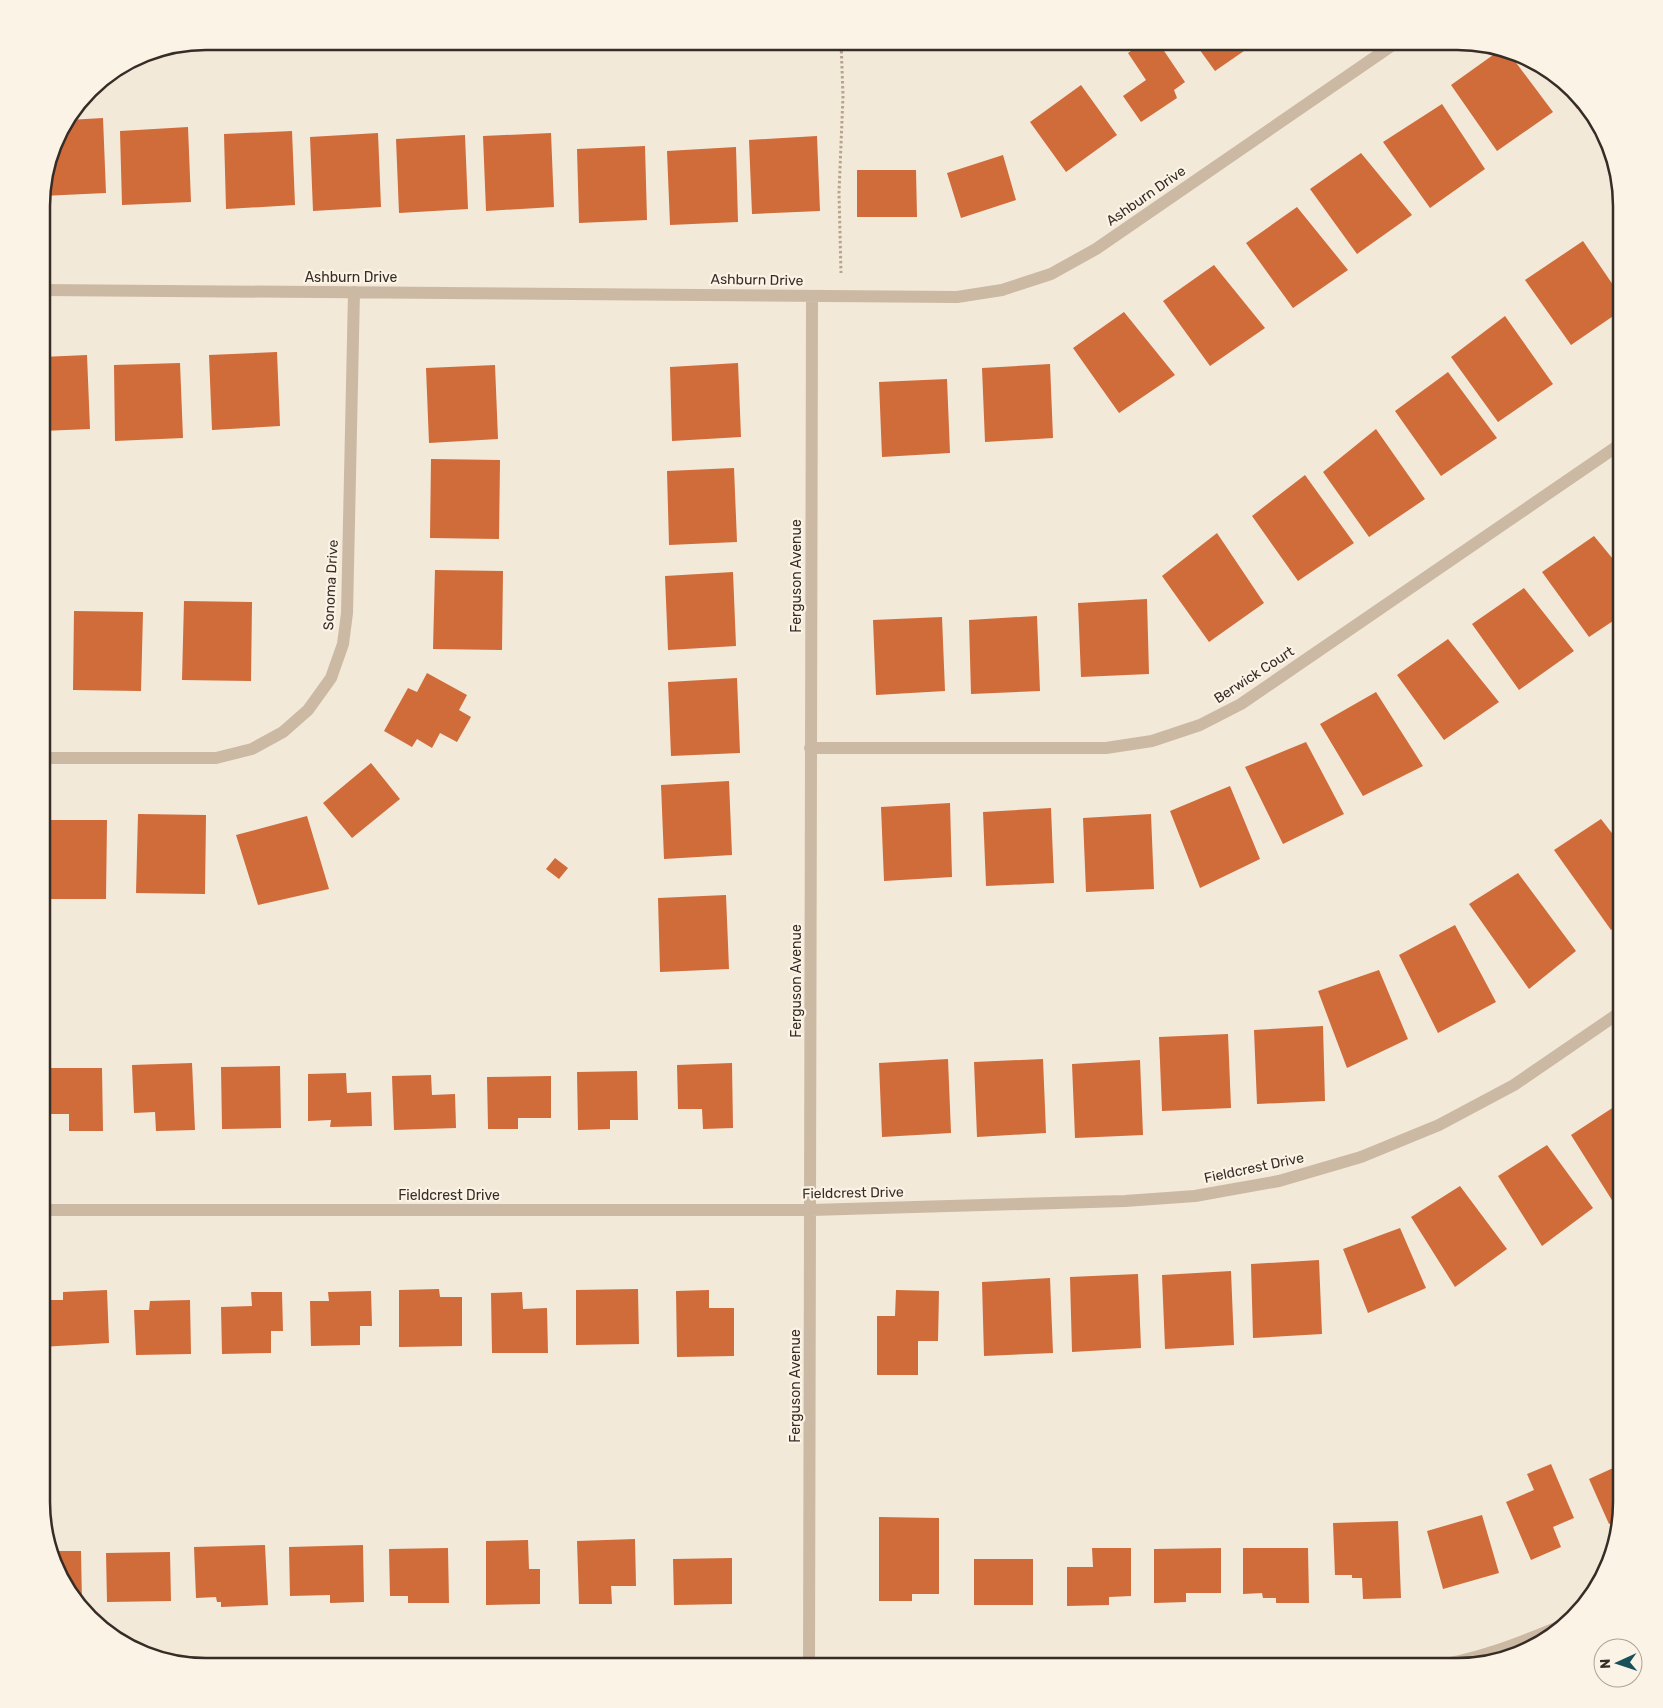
<svg xmlns="http://www.w3.org/2000/svg" width="1663" height="1708" viewBox="0 0 1663 1708" font-family="Rubik,sans-serif">
<style>
.building{fill:#d06b3a}
.lines{fill:none;stroke-linecap:round;stroke-linejoin:round}
.path{stroke:#b8a38e;stroke-width:3;stroke-dasharray:2.5 2.5;stroke-linecap:butt}
.minor{stroke:#ccb9a3;stroke-width:12}
.labels{text-anchor:middle;dominant-baseline:central;stroke-width:4.5;stroke-linejoin:round;paint-order:stroke}
.street-label{font-size:14px;fill:#372d26;stroke:#fbf3e5}
.rim{fill:none;stroke:#372d26;stroke-width:2.5}
</style>
<rect width="100%" height="100%" fill="#f3e9d8"/>
<path class="building" d="M1145,42H1158L1185,82L1174,90L1177,98L1141,122L1123,96L1146,80L1128,53Z
M1194,42H1257L1215,71Z
M1500,50L1508,52L1553,112L1497,151L1451,85Z
M1555,78L1581,98L1584,104L1577,109Z
M1081,85L1117,135L1066,172L1030,122Z
M1442,104L1485,169L1430,208L1383,142Z
M103,118L106,193L42,196L58,133L68,120Z
M188,127L191,202L122,205L120,131Z
M292,131L295,205L226,209L224,134Z
M378,133L381,207L313,211L310,137Z
M551,133L554,207L486,211L483,136Z
M465,135L468,209L399,213L396,139Z
M817,136L820,211L752,214L749,140Z
M645,146L647,220L579,223L577,149Z
M736,147L738,222L670,225L667,151Z
M1361,153L1412,215L1357,254L1310,189Z
M1003,155L1016,200L961,218L947,173Z
M857,170H916L917,217H857Z
M1297,207L1348,270L1293,308L1246,243Z
M1583,241L1622,298V310L1571,345L1525,280Z
M1214,265L1265,328L1210,366L1163,301Z
M1124,312L1175,375L1119,413L1073,348Z
M1505,316L1553,384L1498,422L1451,357Z
M277,352L280,426L212,430L209,355Z
M87,355L90,429L42,431V357Z
M180,363L183,438L115,441L114,365Z
M738,363L741,437L672,441L670,367Z
M1050,364L1053,438L985,442L982,368Z
M495,365L498,439L429,443L426,368Z
M1448,372L1497,438L1441,476L1395,411Z
M947,379L950,453L882,457L879,382Z
M1376,429L1425,499L1369,537L1323,472Z
M431,459L500,460L499,539L430,538Z
M734,468L737,542L669,545L667,471Z
M1305,475L1354,543L1298,581L1252,516Z
M1217,533L1264,603L1209,642L1162,576Z
M1594,536L1622,570V615L1589,637L1542,572Z
M435,570L503,571L502,650L433,649Z
M733,572L736,646L668,650L665,576Z
M1524,588L1574,651L1519,690L1472,624Z
M1147,599L1149,674L1081,677L1078,603Z
M184,601L252,602L251,681L182,680Z
M74,611L143,612L141,691L73,690Z
M1037,616L1040,691L971,694L969,620Z
M942,617L945,691L876,695L873,620Z
M1448,639L1499,702L1444,740L1397,675Z
M427,673L467,695L459,710L471,717L457,742L440,733L432,748L417,739L412,747L384,731L408,688L417,692Z
M737,678L740,753L671,756L668,682Z
M1376,692L1423,766L1363,796L1320,724Z
M1306,742L1344,814L1283,844L1245,767Z
M371,763L400,799L352,838L323,803Z
M729,781L732,855L664,859L661,785Z
M1230,786L1260,859L1200,888L1170,811Z
M950,803L952,877L884,881L881,807Z
M1051,808L1054,883L986,886L983,812Z
M138,814L206,815L205,894L136,893Z
M1151,814L1154,889L1086,892L1083,818Z
M307,816L329,889L258,905L236,835Z
M1601,819L1622,846V922L1611,930L1554,850Z
M41,820H107L106,899H41Z
M555,858L568,868L559,879L546,869Z
M1518,873L1576,951L1529,989L1469,904Z
M726,895L729,969L660,972L658,898Z
M1455,925L1496,1002L1438,1033L1399,955Z
M1379,970L1408,1039L1347,1068L1318,991Z
M1323,1026L1325,1101L1257,1104L1254,1030Z
M1228,1034L1231,1108L1162,1111L1159,1037Z
M948,1059L951,1133L882,1137L879,1063Z
M1043,1059L1046,1133L977,1137L974,1062Z
M1140,1060L1143,1135L1075,1138L1072,1064Z
M192,1063L195,1130L156,1131L155,1112L134,1113L132,1065Z
M732,1063L733,1128L703,1129L702,1109H678L677,1065Z
M280,1066L281,1128L222,1129L221,1067Z
M46,1068H102L103,1131H69V1114H46Z
M637,1071L638,1120H610V1129L578,1130L577,1072Z
M346,1073L347,1093L371,1092L372,1126L330,1127L331,1120L308,1121V1074Z
M431,1075L432,1095L455,1094L456,1128L394,1130L392,1076Z
M551,1076V1118H518V1129H488L487,1077Z
M1620,1103L1622,1105V1200L1615,1205L1571,1135Z
M1547,1145L1593,1208L1542,1246L1498,1176Z
M1460,1186L1507,1249L1455,1287L1411,1217Z
M1400,1228L1426,1288L1368,1313L1343,1249Z
M1319,1260L1322,1334L1253,1338L1251,1264Z
M1231,1271L1234,1345L1165,1349L1162,1275Z
M1138,1274L1141,1348L1072,1352L1070,1277Z
M1050,1278L1053,1353L984,1356L982,1282Z
M439,1289L440,1297H462V1346L399,1347V1290Z
M638,1289L639,1344L576,1345V1290Z
M107,1290L109,1343L41,1347V1300H63V1292Z
M709,1290V1308H734V1356L677,1357L676,1291Z
M896,1290L939,1291L938,1341H918V1375H877V1316H895Z
M371,1291L372,1326H360V1345L311,1346L310,1301H329L328,1292Z
M251,1292H282L283,1331H271V1353L222,1354L221,1307L252,1306Z
M522,1292L523,1309L547,1308L548,1353H492L491,1293Z
M190,1300L191,1354L136,1355L134,1310H149L150,1301Z
M1551,1464L1574,1518L1553,1527L1561,1547L1531,1560L1506,1502L1534,1490L1527,1474Z
M1622,1464V1502L1617,1521L1609,1524L1589,1479Z
M1482,1515L1499,1573L1443,1589L1427,1531Z
M879,1517L939,1518V1594H912V1601H879Z
M1398,1521L1401,1598L1363,1599L1362,1578H1352V1575H1335L1333,1523Z
M635,1539L636,1586H611L612,1604H579L577,1541Z
M528,1540L529,1569H540V1604L486,1605V1541Z
M265,1545L268,1605L221,1607V1602H217L216,1597L196,1598L194,1547Z
M363,1545L364,1602L330,1603V1595L290,1596L289,1547Z
M448,1548L449,1603H408V1596H390L389,1549Z
M1092,1548H1131V1596L1109,1597V1605L1067,1606V1567H1093Z
M1221,1548V1593H1186V1602L1154,1603V1549Z
M1243,1548H1308L1309,1603H1276V1598H1263L1262,1593L1243,1594Z
M49,1551H81L82,1604H79L50,1555Z
M170,1552L171,1601L107,1602L106,1553Z
M732,1558V1604L674,1605L673,1559Z
M974,1559H1033V1605H974Z"/>
<g class="lines">
<path class="path" d="M841,41L843,96L839,193L841,273"/>
<path class="minor" d="M42,290L957,297L1002,290L1051,274L1096,249L1397,42
M810,748H1106L1152,741L1200,725L1241,704L1622,443
M41,758H216L252,749L283,732L308,710L331,678L343,644L347,613L354,292
M41,1210H811L1125,1201L1195,1196L1279,1181L1361,1157L1439,1125L1514,1085L1622,1011
M809,1667L812,296
M1426,1667C1476,1661 1522,1642 1568,1623"/>
</g>
<g class="labels">
<g class="street-label">
<text transform="translate(1146 196) rotate(-35)">Ashburn Drive</text>
<text x="351" y="277">Ashburn Drive</text>
<text transform="translate(757 280) rotate(1)">Ashburn Drive</text>
<text transform="translate(796 576) rotate(-90)">Ferguson Avenue</text>
<text transform="translate(331 585) rotate(-87)">Sonoma Drive</text>
<text transform="translate(1254 675) rotate(-33)">Berwick Court</text>
<text transform="translate(796 981) rotate(-90)">Ferguson Avenue</text>
<text transform="translate(1254 1168) rotate(-12)">Fieldcrest Drive</text>
<text transform="translate(853 1193) rotate(-1)">Fieldcrest Drive</text>
<text x="449" y="1195">Fieldcrest Drive</text>
<text transform="translate(795 1386) rotate(-90)">Ferguson Avenue</text>
</g>
</g>
<path d="M0 0H1663V1708H0ZM206 50H1457A156 156 0 0 1 1613 206V1502A156 156 0 0 1 1457 1658H206A156 156 0 0 1 50 1502V206A156 156 0 0 1 206 50Z" fill="#fbf3e5" fill-rule="evenodd"/>
<path class="rim" d="M206 50H1457A156 156 0 0 1 1613 206V1502A156 156 0 0 1 1457 1658H206A156 156 0 0 1 50 1502V206A156 156 0 0 1 206 50Z"/>
<g transform="translate(1618 1663) rotate(267)"><circle r="24" fill="#fbf3e5" stroke="#ada499"/>
<path d="M0-4L9 19L0 12L-9 19Z" fill="#18515c"/>
<text y="-8" font-size="14" font-weight="bold" text-anchor="middle" fill="#372d26">N</text>
</g>
</svg>
